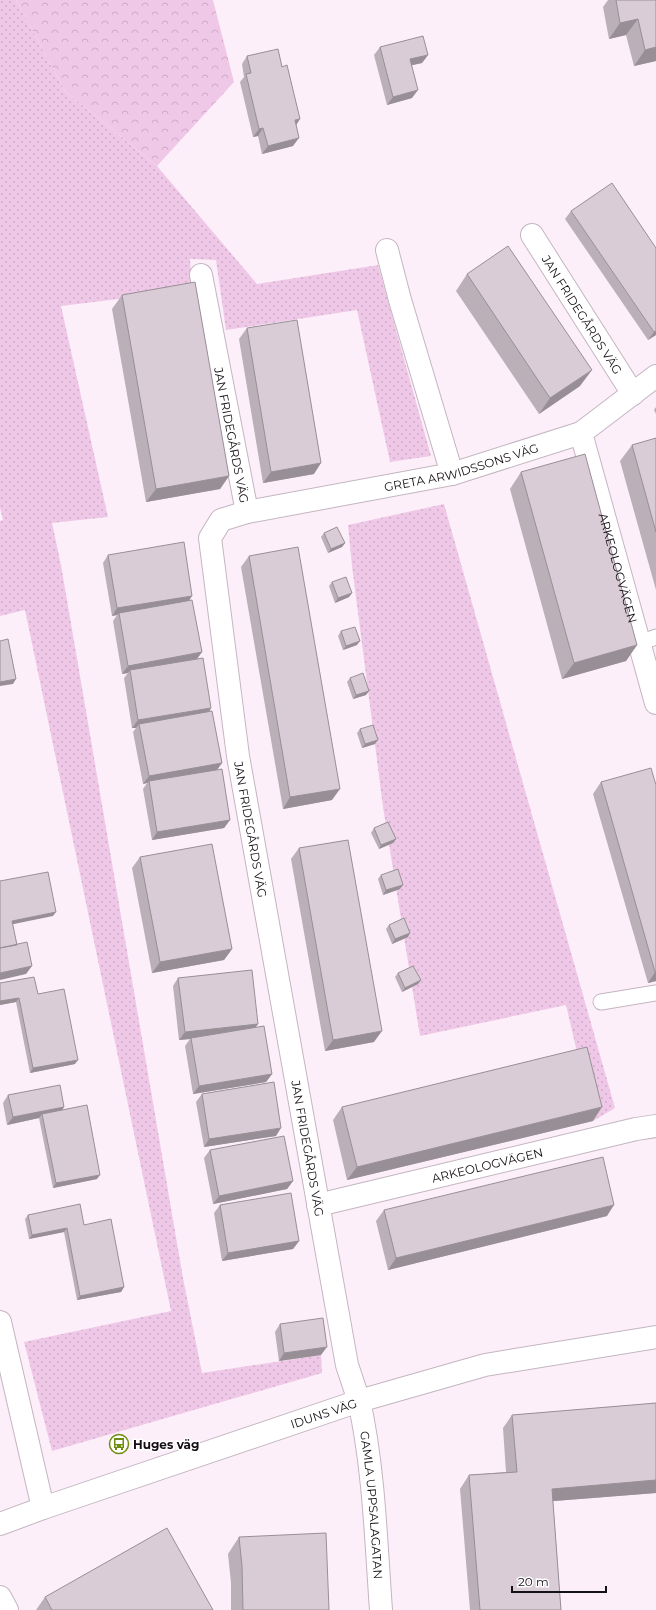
<svg xmlns="http://www.w3.org/2000/svg" width="656" height="1610" viewBox="0 0 656 1610" font-family="Montserrat,sans-serif">
<style>
.grass{fill:url(#grass-dots)}
.forest{fill:url(#forest-crowns)}
.lines{fill:none;stroke-linecap:round;stroke-linejoin:round}
.lane-casing{stroke:#c3b6c0;stroke-width:17}
.street-casing{stroke:#c3b6c0;stroke-width:24}
.secondary-casing{stroke:#c3b6c0;stroke-width:24}
.lane{stroke:#fff;stroke-width:15}
.street{stroke:#fff;stroke-width:22}
.secondary{stroke:#fff;stroke-width:22}
.wall{fill:#bbafb8}
.shaded-wall{fill:#988f96}
.building{fill:#d9ccd6;stroke:#988f96}
.labels{text-anchor:middle;dominant-baseline:central;stroke-width:3;stroke-linejoin:round;paint-order:stroke}
.street-label{font-size:12px;fill:#151014;stroke:#fff}
.poi-label{font-size:12px;font-weight:bold;fill:#151014;stroke:#fff;text-anchor:start}
</style>
<defs>
<pattern id="grass-dots" width="8" height="8" patternUnits="userSpaceOnUse"><rect width="8" height="8" fill="#f0c8e7"/><path d="M2 2h.1M6 6h.1" fill="none" stroke="#cdabc5" stroke-width="1.8" stroke-linecap="round"/></pattern>
<pattern id="forest-crowns" width="20" height="18" patternUnits="userSpaceOnUse"><rect width="20" height="18" fill="#f0c8e7"/><path d="M2 6a3 3 0 1 1 6 0M12 15a3 3 0 1 1 6 0" fill="none" stroke="#cdabc5"/></pattern>
</defs>
<rect width="100%" height="100%" fill="#fdeffa"/>
<path class="grass" d="M0,0H16L65,91L157,166L257,284L378,265L431,456L390,462L357,310L226,330L216,260L190,259L192,290L61,306L108,517L52,523L61,565L183,1278L202,1373L321,1355L322,1373L52,1451L24,1342L171,1311L25,610L0,616V521L3,520L0,508Z
M444,504L615,1108L593,1121L566,1005L420,1036L383,807L352,566L348,525Z"/>
<path class="forest" d="M16,0H213L234,82L157,166L65,91Z"/>
<g class="lines">
<g class="lane-casing">
<path id="lane" d="M639,643L656,637
M601,1002L656,993"/>
</g>
<g class="street-casing">
<g id="street">
<path id="s1" d="M532,235L633,394"/>
<path d="M387,250L400,300L452,474"/>
<path id="s2" d="M201,275L247,512L221,520L210,538L238,756L347,1365L359,1401"/>
<path id="s3" d="M581,433L656,703"/>
<path id="s4" d="M247,512L452,474L581,433L656,376"/>
<path id="s5" d="M318,1205L636,1129L656,1126"/>
<path d="M0,1322L43,1508"/>
<path d="M0,1597L7,1610"/>
</g>
</g>
<g class="secondary-casing">
<g id="secondary">
<path id="s6" d="M359,1401C374,1468 376,1542 381,1610"/>
<path id="s7" d="M0,1524L43,1508L359,1401L485,1365L656,1337"/>
</g>
</g>
<use href="#lane" class="lane"/>
<use href="#street" class="street"/>
<use href="#secondary" class="secondary"/>
</g>
<path class="wall" d="M608,0H656V61L634,66L626,35L609,39L603,7Z
M380,47L428,55L422,63L412,65V98L387,105L374,55Z
M247,56L296,126L293,146L262,154L258,136L253,137L240,82L244,77L242,64Z
M571,211L656,335L648,340L565,219Z
M467,274L580,386L539,414L456,291Z
M122,295L229,476L220,489L146,502L112,309Z
M247,328L314,474L263,483L239,339Z
M656,407V414L654,410Z
M656,438V590L620,461L632,445Z
M521,472L637,645L626,661L562,679L510,489Z
M324,533L345,543L342,547L328,553L321,537Z
M108,555L189,601L202,652L197,659L211,708L210,711L222,763L217,770L230,820L224,828L152,840L143,789L147,783L143,784L133,732L136,728H132L124,678L128,673L122,674L113,621L117,615L112,616L103,563Z
M249,556L332,800L283,809L241,567Z
M332,582L352,593L349,597L335,603L329,586Z
M341,631L357,645L343,650L338,636Z
M350,678L369,691L366,695L353,699L347,682Z
M360,729L375,744L362,748L357,733Z
M601,782L656,785V981L648,983L593,794Z
M374,828L396,839L393,843L379,849L371,833Z
M299,848L374,1042L325,1051L291,859Z
M140,857L232,949L224,960L152,973L132,868Z
M381,875L400,889L383,895L378,879Z
M389,925L408,937L392,944L386,929Z
M398,973L421,980L418,984L402,992L395,977Z
M178,978L258,1024L256,1027L272,1074L266,1082L193,1094L185,1046L190,1039L179,1040L173,986Z
M0,983L38,994L75,1064L30,1073L16,1002L0,1005Z
M202,1094L276,1136L204,1147L196,1102Z
M8,1095L64,1107L62,1110L97,1179L53,1188L39,1118L7,1125L3,1103Z
M342,1107L593,1121L347,1180L333,1120Z
M210,1150L293,1181L287,1189L213,1204L204,1158Z
M220,1205L299,1241L293,1249L222,1261L214,1213Z
M384,1210L607,1216L388,1270L376,1221Z
M28,1215L84,1225L124,1287L121,1292L77,1300L64,1232L29,1239L25,1219Z
M280,1324L321,1355L279,1361L275,1332Z
M656,1403V1493L553,1501L561,1610H470L460,1489L469,1475L506,1472L503,1428L512,1415Z
M239,1537L329,1610H231V1583L228,1554Z
M45,1597L213,1610H36Z"/>
<path class="shaded-wall" d="M638,19L626,35L609,39L620,23Z
M656,47V61L634,66L645,50Z
M428,55L422,63L404,67L410,59Z
M418,90L412,98L387,105L393,97Z
M300,119L295,127V120Z
M263,128L258,136L253,137L259,129Z
M299,138L293,146L262,154L268,146Z
M656,331V335L648,340L654,332Z
M592,370L580,386L539,414L550,398Z
M321,463L314,474L263,483L271,472Z
M229,476L220,489L146,502L156,489Z
M345,543L342,547L328,553L331,549Z
M352,593L349,597L335,603L338,598Z
M192,596L187,604L119,613L117,615L112,616L117,608Z
M360,641L357,645L343,650L346,646Z
M637,645L626,661L562,679L574,663Z
M202,652L196,660L130,670L128,673L122,674L128,666Z
M16,679L13,684L0,686V682Z
M369,691L366,695L353,699L356,695Z
M211,708L206,716L139,724L136,728H132L138,720Z
M378,740L375,744L362,748L365,744Z
M222,763L216,771L149,781L147,783L143,784L149,776Z
M340,789L332,800L283,809L290,797Z
M230,820L224,828L152,840L157,832Z
M396,839L393,843L379,849L381,845Z
M403,885L400,889L383,895L386,890Z
M56,912L53,916L9,925L12,921Z
M410,933L408,937L392,944L395,939Z
M232,949L224,960L152,973L160,962Z
M32,966L26,974L0,980V973Z
M655,972H656V981L648,983Z
M421,980L418,984L402,992L405,988Z
M19,998L16,1002L0,1005V1001Z
M258,1024L252,1032L191,1038L190,1039L179,1040L185,1032Z
M382,1031L374,1042L325,1051L333,1040Z
M78,1060L75,1064L30,1073L33,1068Z
M272,1074L266,1082L193,1094L199,1086Z
M64,1107L59,1115L42,1114L39,1118L7,1125L13,1117Z
M602,1107L593,1121L347,1180L357,1167Z
M281,1128L276,1136L204,1147L209,1139Z
M100,1175L97,1179L53,1188L56,1183Z
M293,1181L287,1189L213,1204L219,1196Z
M614,1205L607,1216L388,1270L396,1258Z
M67,1228L64,1232L29,1239L32,1235Z
M299,1241L293,1249L222,1261L228,1253Z
M124,1287L121,1292L77,1300L80,1296Z
M327,1347L321,1355L279,1361L284,1353Z
M656,1480V1493L542,1502L552,1489Z"/>
<path class="building" d="M616,0H656V47L645,50L638,19L620,23Z
M423,36L428,55L410,59L418,90L393,97L380,47Z
M278,49L282,67L287,65L300,119L295,120L299,138L268,146L263,128L259,129L246,74L251,73L247,56Z
M612,183L656,248V331L654,332L571,211Z
M508,246L592,370L550,398L467,274Z
M195,282L229,476L156,489L122,295Z
M297,320L321,463L271,472L247,328Z
M656,438V532L632,445Z
M585,454L637,645L574,663L521,472Z
M337,527L345,543L331,549L324,533Z
M184,542L192,596L117,608L108,555Z
M298,547L340,789L290,797L249,556Z
M346,577L352,593L338,598L332,582Z
M192,600L202,652L128,666L119,613Z
M355,627L360,641L346,646L341,631Z
M8,639L16,679L0,682V641Z
M203,658L211,708L138,720L130,670Z
M363,673L369,691L356,695L350,678Z
M212,711L222,763L149,776L139,724Z
M373,725L378,740L365,744L360,729Z
M651,768L656,785V972H655L601,782Z
M222,769L230,820L157,832L149,781Z
M388,822L396,839L381,845L374,828Z
M348,840L382,1031L333,1040L299,848Z
M212,844L232,949L160,962L140,857Z
M398,869L403,885L386,890L381,875Z
M48,872L56,912L12,921L17,945L0,948V881Z
M404,918L410,933L395,939L389,925Z
M27,942L32,966L0,973V948Z
M413,966L421,980L405,988L398,973Z
M252,970L258,1024L185,1032L178,978Z
M34,977L38,994L64,989L78,1060L33,1068L19,998L0,1001V983Z
M264,1026L272,1074L199,1086L191,1038Z
M587,1047L602,1107L357,1167L342,1107Z
M274,1082L281,1128L209,1139L202,1094Z
M60,1085L64,1107L13,1117L8,1095Z
M87,1105L100,1175L56,1183L42,1114Z
M284,1136L293,1181L219,1196L210,1150Z
M603,1157L614,1205L396,1258L384,1210Z
M291,1193L299,1241L228,1253L220,1205Z
M80,1204L84,1225L111,1219L124,1287L80,1296L67,1228L32,1235L28,1215Z
M323,1318L327,1347L284,1353L280,1324Z
M656,1403V1480L552,1489L561,1610H480L469,1475L517,1472L512,1415Z
M167,1528L213,1610H52L45,1597Z
M326,1533L329,1610H243L242,1566L239,1537Z"/>
<defs>
<g id="bus-ring" transform="scale(1)"><circle r="9.5" fill="#fff" stroke="#6e8d0f" stroke-width="1.5"/><path d="M-5-6H5V4H4V6H2V4H-2V6H-4V4H-5ZM-3.5-4V0h7V-4ZM-3.5 1.2v1.5H-2V1.2ZM2 1.2v1.5H3.5V1.2Z" fill="#6e8d0f"/></g>
</defs>
<g fill-rule="evenodd">
<use href="#bus-ring" x="119" y="1444"/>
</g>
<g class="labels">
<g class="street-label">
<text stroke="none"><textPath href="#s1" startOffset="94">JAN FRIDEGÅRDS VÄG</textPath></text>
<text stroke="none"><textPath href="#s2" startOffset="163">JAN FRIDEGÅRDS VÄG</textPath></text>
<text stroke="none"><textPath href="#s4" startOffset="219">GRETA ARWIDSSONS VÄG</textPath></text>
<text stroke="none"><textPath href="#s3" startOffset="140">ARKEOLOGVÄGEN</textPath></text>
<text stroke="none"><textPath href="#s2" startOffset="584">JAN FRIDEGÅRDS VÄG</textPath></text>
<text stroke="none"><textPath href="#s2" startOffset="908">JAN FRIDEGÅRDS VÄG</textPath></text>
<text stroke="none"><textPath href="#s5" startOffset="174">ARKEOLOGVÄGEN</textPath></text>
<text stroke="none"><textPath href="#s7" startOffset="342">IDUNS VÄG</textPath></text>
<text stroke="none"><textPath href="#s6" startOffset="105">GAMLA UPPSALAGATAN</textPath></text>
</g>
<g class="poi-label">
<text x="133" y="1444">Huges väg</text>
</g>
</g>
<path d="M512 1586v6h94v-6" fill="none" stroke="#151014" stroke-width="2"/>
<text x="518" y="1586" font-size="12" fill="#151014" stroke="#ffffff" stroke-width="3" paint-order="stroke">20 m</text>
</svg>
